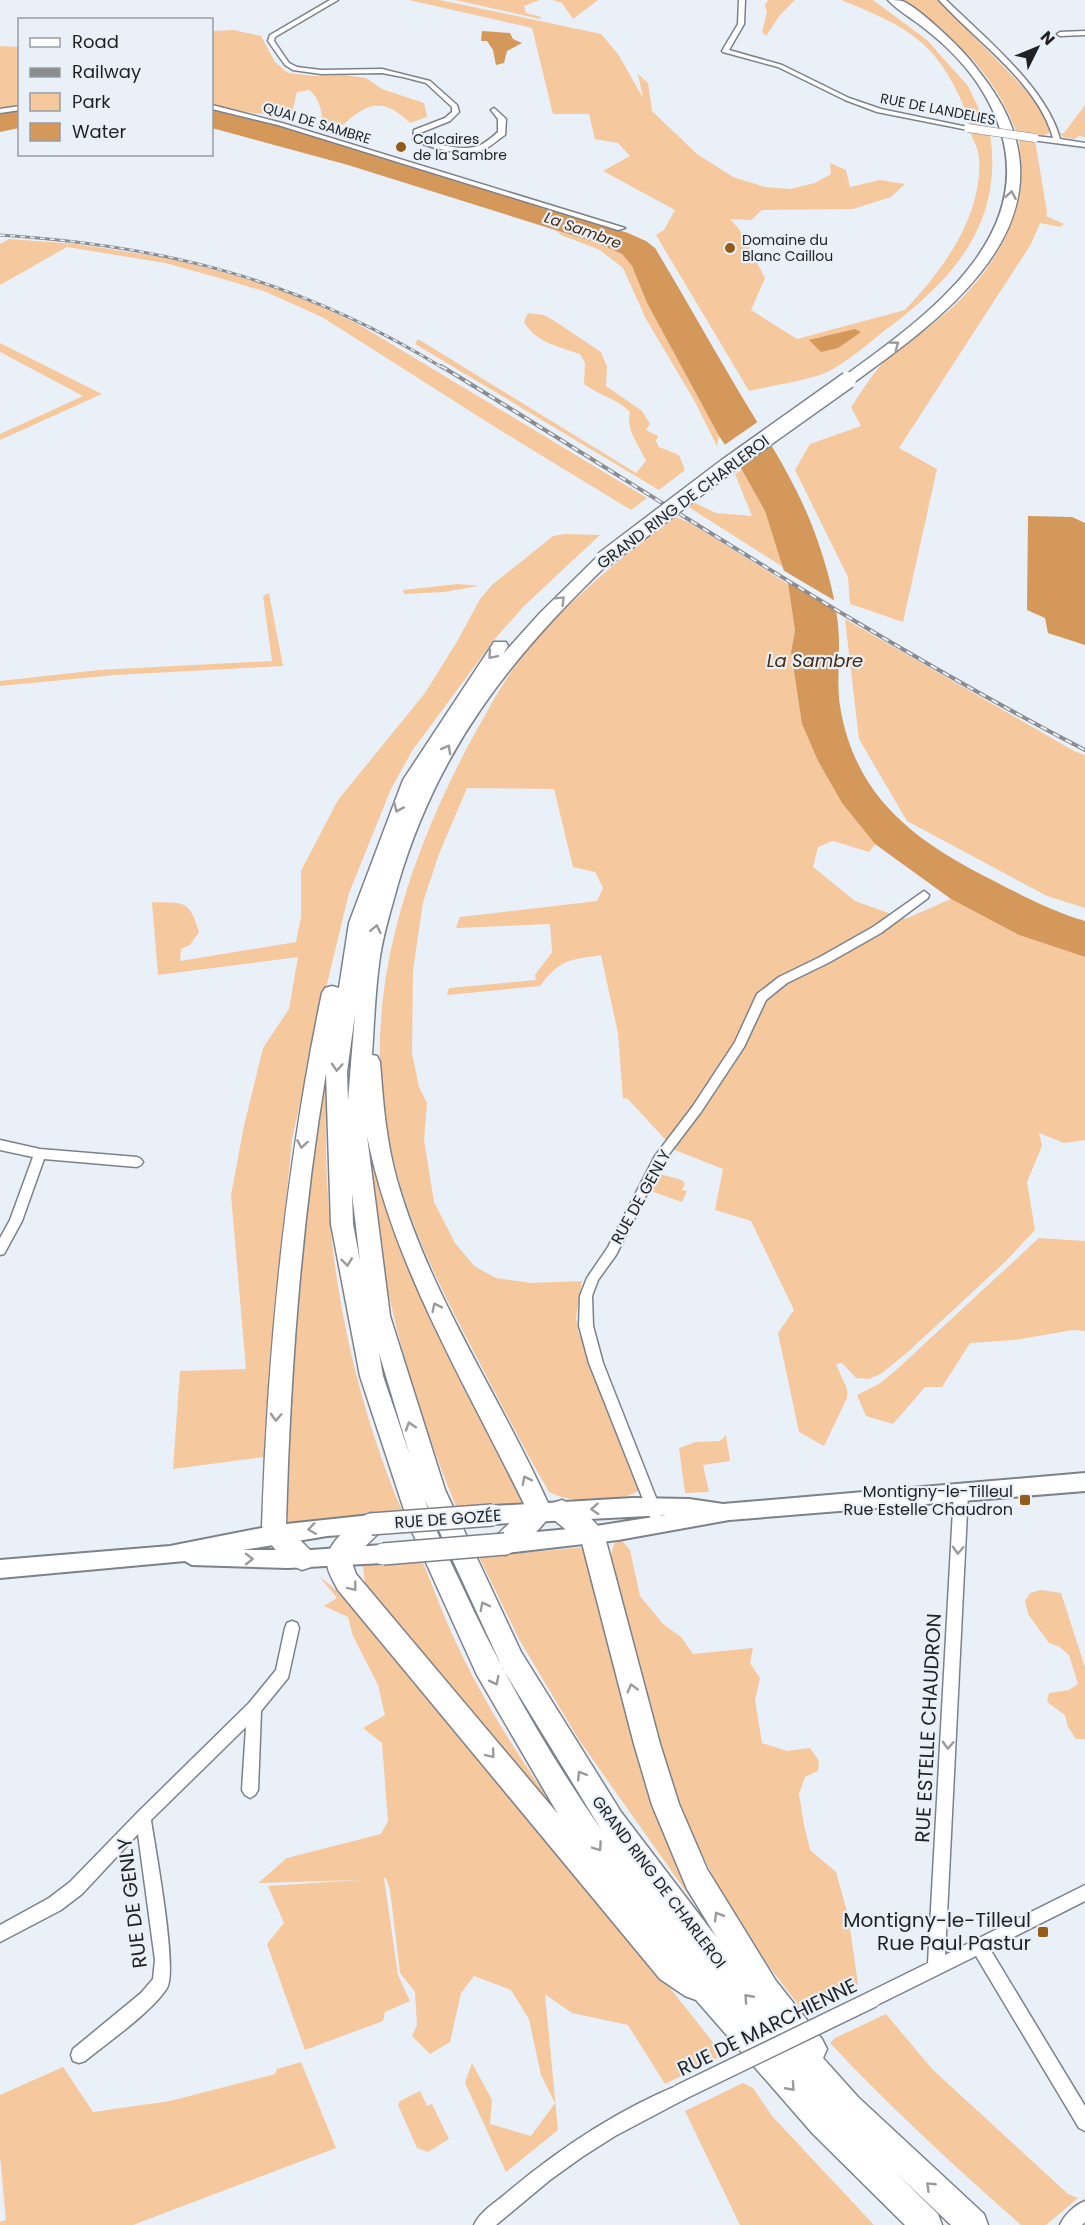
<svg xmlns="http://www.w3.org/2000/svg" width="1085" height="2225" viewBox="0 0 1085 2225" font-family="Poppins,sans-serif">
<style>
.green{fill:#f5c89d}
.water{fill:#d4985b}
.pier{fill:#eaf0f8}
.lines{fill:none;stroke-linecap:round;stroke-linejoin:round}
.minor-casing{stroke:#7d828a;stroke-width:3}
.secondary-casing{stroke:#7d828a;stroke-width:4}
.motorway-casing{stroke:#7d828a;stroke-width:3}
.minor{fill:#fff;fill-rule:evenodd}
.secondary{fill:#fff;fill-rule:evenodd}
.motorway{fill:#fff;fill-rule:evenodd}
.rail-far1-casing{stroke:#898d92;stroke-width:3}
.rail-casing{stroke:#898d92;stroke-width:4}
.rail-far1{stroke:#eaf0f8;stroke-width:1.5;stroke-dasharray:5;stroke-linecap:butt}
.rail{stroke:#eaf0f8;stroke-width:2;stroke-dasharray:7;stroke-linecap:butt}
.minor-bridge-far1-casing{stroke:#7d828a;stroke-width:9;stroke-linecap:butt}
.minor-bridge-casing{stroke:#7d828a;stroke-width:19;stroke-linecap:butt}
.secondary-bridge-casing{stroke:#7d828a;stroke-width:24;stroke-linecap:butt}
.motorway-bridge-casing{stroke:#7d828a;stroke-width:19;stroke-linecap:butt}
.minor-bridge-far1{stroke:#fff;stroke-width:8}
.minor-bridge{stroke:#fff;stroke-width:16}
.secondary-bridge{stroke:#fff;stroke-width:21}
.motorway-bridge{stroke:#fff;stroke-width:16}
.oneway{stroke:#9a9b9c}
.poi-dot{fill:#955c19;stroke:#eaf0f8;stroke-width:2}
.labels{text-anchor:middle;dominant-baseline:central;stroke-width:4.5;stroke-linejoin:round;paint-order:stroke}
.far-street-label{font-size:14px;fill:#1f2124;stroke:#eaf0f8}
.far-poi-label{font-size:14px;fill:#1f2124;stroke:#eaf0f8;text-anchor:start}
.far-water-label{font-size:15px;font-style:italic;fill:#442b10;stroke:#eaf0f8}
.street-label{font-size:16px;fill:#1f2124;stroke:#eaf0f8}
.poi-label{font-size:16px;fill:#1f2124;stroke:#eaf0f8;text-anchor:end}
.water-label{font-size:18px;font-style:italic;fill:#442b10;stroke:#eaf0f8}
.near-street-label{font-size:20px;fill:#1f2124;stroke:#eaf0f8}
.near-poi-label{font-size:20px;fill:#1f2124;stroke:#eaf0f8;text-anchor:end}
</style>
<rect width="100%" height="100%" fill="#eaf0f8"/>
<path class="green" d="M409,0H440L601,34L618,54L643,98L638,74L648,83L652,111L697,154L733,177L765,187L790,189L815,183L831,174L830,163L846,170L850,187L880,180L905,184L891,197L853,209L762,210L751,220L730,219L739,229L765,278L751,310L797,339L905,310C942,271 983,216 979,158C979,150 973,140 970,132L990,134C1004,224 952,281 884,331C867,345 848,361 829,371C812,380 769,386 749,391L656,235L664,230L675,210L603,171L630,156L618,143L595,139L589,114H553L532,28Z
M455,0H540L524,6L526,13L541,17L540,19Z
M552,0H598L573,19L562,3Z
M768,0H795L780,15L766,36L762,32L767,12L765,5Z
M841,0H873L927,40L968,86L988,128L971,126L964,115L965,109C937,41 906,26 841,0Z
M902,0H939L1041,106L1049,123V133L1042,136L1017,133C995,74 953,34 902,0Z
M234,30L261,36L275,62L288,73L315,76L345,75L366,78L382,89L424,103L427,117L410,123C384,98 369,101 343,125L317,123L322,120C322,109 318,97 309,90L297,92L291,117L245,112L212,105V31Z
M0,46L19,47V106L0,110Z
M1085,105V137L1079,136L1074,139L1063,137L1060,133H1064Z
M1018,138L1035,140L1047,212L1046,216L1064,224L1060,227L1040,223L1031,244L899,448L937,469L903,622L850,604L848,577L795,470L810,444L861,426L851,407C862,392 871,375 884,362C898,347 918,337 934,323C993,276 1031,215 1018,138Z
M557,231L600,244L622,254L632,266L647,303L719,436L717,446L694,400L646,319L623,268L600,250L561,235Z
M9,239L76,244L174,259L281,288L358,324L647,498L631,510L495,427L322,317L266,292L230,281L165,263L67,247L0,285V244Z
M528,313L544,315L556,322L601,352L607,367L606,386L642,411L650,424L646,430L658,436L656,441L659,447L679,455L685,470L659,490L415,344L418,339L636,473L646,461C639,445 625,429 630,412C618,399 598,395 584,384L585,363L580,354C559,347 535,342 524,322Z
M0,343L102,394L0,440V434L83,396L0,352Z
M742,470L765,511L783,567L687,506L693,502L716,513L752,516L735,474Z
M674,516L690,523L788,584L795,631L791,652L802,724L818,761L842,803L875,844L869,852L833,841L818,847L813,867L855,901L905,919L951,899L1019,935L1085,957V1140L1064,1143L1039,1133L1042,1146L1027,1182L1035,1230L1007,1260L909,1351L882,1373L869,1379L856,1378L842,1363L836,1364L847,1389V1398L824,1446L799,1432L778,1333L794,1310L751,1221L715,1210L723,1169L675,1150L627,1098L623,1099L618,1033L601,955C568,960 561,959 540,986L447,995L449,988L536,980L535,975L552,952L550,924L456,928L460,917L597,901L603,888L595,872L573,867L554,789L467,788L439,854L423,902L413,970L412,1053L419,1087L427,1103L424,1140L434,1202L455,1243L474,1266L496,1278L531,1283L582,1281L576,1318L578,1331L640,1490C619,1504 571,1504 549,1492C523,1447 499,1400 475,1354C436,1280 399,1205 385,1121C364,992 408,860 468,746C485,716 501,683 523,656C566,602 621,558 674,516Z
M565,534L600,535L524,606L494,640L412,751L391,789L349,893L312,1046L292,1140L272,1340L264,1457L173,1469L180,1371L246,1369L231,1195L244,1126L263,1048L289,1009L298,957L158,975L152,902C184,903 189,899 199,932L190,945L181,949L180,961L296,942L301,917V871L338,800L425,693L458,640L480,599L492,585L553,536Z
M459,584L479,586L444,592L404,594L403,590Z
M269,593L283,666L115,675L0,686V681L99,670L272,661L263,596Z
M845,619L1074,751L1085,755V908L1047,896L907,821L859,739Z
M330,1040C315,1200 340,1365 403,1513L289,1523L286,1512L296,1257Z
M369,1125L385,1191L528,1504L457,1509C422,1423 394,1335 379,1243C372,1205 371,1165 369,1125Z
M656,1173L682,1180L685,1184L682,1190L687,1191L682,1202L648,1190Z
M1039,1238L1085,1241V1331L1073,1330L1014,1340L970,1343L942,1387H925L893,1424L866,1416L857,1395L879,1384L895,1371Z
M726,1435L730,1461L703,1465L709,1492L685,1493L679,1448L696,1442L720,1441Z
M621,1539L630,1550L640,1596L663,1624L681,1637L693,1654L753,1648L750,1663L760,1678L755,1700L762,1743L787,1751L810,1748L819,1761L818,1771L805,1777L799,1794L804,1825L810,1850L836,1872L848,1915L858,1984L818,2008L810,2009L807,2015C745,1941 697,1859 667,1767C647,1705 636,1640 615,1578L611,1555L614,1544Z
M585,1547L723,1944L579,1740L519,1639L479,1557Z
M422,1560C432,1584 441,1609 451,1632C481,1698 520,1760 562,1818L556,1817L365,1586L363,1565Z
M319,1576L341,1594L382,1640L636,1945L723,2055L665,2084L628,2025L572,2013L545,1994L558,2130L506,2172L465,2083L472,2063L492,2100L490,2124L531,2136L555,2103L541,2075L529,2019L511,1990L474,1976L461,1993L450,2042L430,2054L412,2036L417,2025L415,1992L400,1973L390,1890L386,1878H384L398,1975L410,2001L385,2012L383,2021L305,2050L267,1944L284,1923L268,1886L360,1880L258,1883L287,1858L381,1834L388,1821L382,1743L363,1728L385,1715L378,1685L353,1636L348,1617L324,1606L337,1598Z
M1041,1590L1061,1593L1085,1667V1739H1076L1068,1727L1065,1715L1047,1702L1049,1693L1069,1690L1078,1684L1069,1655L1060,1647L1049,1643L1028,1614L1025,1601L1030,1593Z
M886,2014L933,2070L1068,2194L1078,2198L1046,2225H1021C955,2167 890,2107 830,2043L835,2038Z
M301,2062L336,2148L133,2225H0V2222L6,2220L0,2156V2095L63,2067L93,2112L170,2101L275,2074L277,2069Z
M743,2083L753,2088L772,2116L874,2225H740L685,2111Z
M420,2091L427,2106L432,2104L449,2139L428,2152L417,2148L398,2105L400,2101Z"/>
<path class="water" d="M482,31L510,33L513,39L522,43L507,51L504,63L496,65L493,50L487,41H481Z
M212,110L266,122L524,200L628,233L646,241L655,248C683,294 708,340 735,385C762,431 794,478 813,528C825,560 834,591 838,624C841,651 836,679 840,706C855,798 916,842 994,881C1023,896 1053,912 1085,921V957L1019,935L951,899L875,844L842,803L818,761L802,724L791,652L795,631L788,584L765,511L742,470L719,436L647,303L632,266L622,254L600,244L348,165L212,128Z
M19,111V128L0,132V114Z
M855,329L861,332L838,348L821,352L809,340Z
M1028,516L1072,517L1085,523V645L1048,633L1045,618L1027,610Z"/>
<path class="pier" d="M759,421L772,443L737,468L723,446Z
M781,569L837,602L839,613L784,580Z"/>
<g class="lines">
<g class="minor-casing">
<path id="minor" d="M330,0H338L275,37L274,41L289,63L297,67L321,70L382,69L430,81L457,105L459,112L450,121L420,133V137C436,144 460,152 478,146C486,143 492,137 498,132V119L491,110L494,108L506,119L505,135C498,139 492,146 485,149C463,157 434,149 413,140L414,130L445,118L452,112V107L426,83L403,77L382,73L321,74L293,70L285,65L268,41L270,35Z
M739,0H745L744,24L729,50L782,65L849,98L881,109L972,128L968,130L877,112L845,100L778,67L723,52L722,51L738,24Z
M939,0H946C983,36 1047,88 1060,139L1085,143V147L1032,140V136H1035L1053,138C1038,83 976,41 939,0Z
M1085,31V35L1060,36L1057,34L1060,32Z
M212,105L282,123L625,228L618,230L278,125L212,109Z
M20,106V110L0,113V109Z
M924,891L929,895L928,898L881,933L828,963L787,983L766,1000L744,1047L701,1112L663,1162L616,1255L598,1280L592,1296L593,1326L603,1363L662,1513L660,1517L655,1519L650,1517L589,1363L579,1326L580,1296L587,1278L608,1247L655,1156L693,1106L735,1042L757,994L779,977L820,957L873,927Z
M0,1140L40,1149L137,1157L141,1159L143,1162L141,1165L137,1167L44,1159L22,1221L4,1254L0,1255V1238L10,1220L33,1157L0,1150Z
M961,1486L966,1488L968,1492L945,1955L1085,1885V1901L990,1949L1085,2106V2131L1079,2128L976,1956L873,2007L867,2005L865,1999L867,1993L928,1963L954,1492L956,1488Z
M292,1621L297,1623L299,1628L288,1678L261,1711L258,1790L255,1795L250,1798L245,1795L242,1790L246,1727L151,1820C155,1848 178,1969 167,1988C153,2011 107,2043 85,2061L79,2063L73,2061L71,2055L73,2049L141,1993L153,1979L155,1960L138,1834L82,1894L61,1910L0,1942V1925L49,1898L70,1882L138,1812L249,1703L276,1670L285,1628L287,1623Z
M679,2085L685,2087L687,2093L685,2099L615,2136L582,2157L550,2180L496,2225H474C479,2213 493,2204 503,2196C556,2151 615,2111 679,2085Z
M1085,2201V2222L1082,2225H1060C1064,2215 1075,2205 1085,2201Z"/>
</g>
<g class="secondary-casing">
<path id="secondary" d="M1085,1473V1491L729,1520L618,1540L505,1553L498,1550L495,1544L498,1538L505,1535L590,1527L666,1515L493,1524L486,1521L483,1515L486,1509L493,1506L633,1498L689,1499L723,1504Z
M371,1515L378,1518L381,1524L378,1530L371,1533L327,1536L243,1550H311L383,1545L390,1548L393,1554L390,1560L383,1563L288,1568L192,1565L185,1561L0,1578V1560L170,1546L277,1525Z"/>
</g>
<g class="motorway-casing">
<path id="motorway" d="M888,0C892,0 898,0 902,1C917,6 960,47 970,60C986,80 1002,101 1011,125C1055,240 932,326 853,383L848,384L841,380L843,377C936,310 1060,221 983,92C969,68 946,45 924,28C913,19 898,11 888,0Z
M603,555L609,557L611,560L609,563C509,659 438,749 398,884C391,910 382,937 379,964C375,994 374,1025 372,1055L377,1056L380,1062C383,1102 386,1141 397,1180C430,1295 499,1395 548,1503C549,1506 550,1509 549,1513C548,1525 516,1551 505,1555L496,1552L493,1544L496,1536L524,1509V1504C465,1383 394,1268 367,1136L390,1316L445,1490L521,1652L621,1812L717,1938L687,1889L652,1805L634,1744L582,1543L553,1519L550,1511L553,1503L562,1500C577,1506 599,1522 605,1537L660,1744L679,1804L707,1869L776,1981L822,2039L827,2049L823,2058L858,2097L984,2214L988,2225H951L894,2171L938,2214L942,2225H905L813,2134L696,2000L685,1996L660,1979L338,1590C334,1582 328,1573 327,1564C323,1545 356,1519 371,1513L380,1516L383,1524L380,1532L351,1560L356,1574L558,1814L477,1675L409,1525L360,1376L331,1224L326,1073C301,1223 290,1374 286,1526L311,1551L314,1559L311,1567L302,1570C284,1563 268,1544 262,1526C268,1345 285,1171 322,993L325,988L332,986L339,988L349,923L403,780L494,642H506L508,646L503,654L540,613L597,557ZM355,1014L348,1101L347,1072ZM352,1193L360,1261L353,1224ZM379,1353L410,1456L383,1376ZM425,1500L503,1669L602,1831C549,1754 502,1673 463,1588C449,1559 435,1530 425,1500Z"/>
</g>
<use href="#minor" class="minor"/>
<use href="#secondary" class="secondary"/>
<use href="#motorway" class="motorway"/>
<g class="rail-far1-casing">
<path id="rail-far1" d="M0,235C168,246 299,280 443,368"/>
</g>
<g class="rail-casing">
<path id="rail" d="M441,366C655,496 863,635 1085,750"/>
</g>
<use href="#rail-far1" class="rail-far1"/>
<use href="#rail" class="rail"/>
<g class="minor-bridge-far1-casing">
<path id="minor-bridge-far1" d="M968,128L1035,138"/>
</g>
<g class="minor-bridge-casing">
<path id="minor-bridge" d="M679,2093L873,1999"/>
</g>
<g class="secondary-bridge-casing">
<path id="secondary-bridge" d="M371,1524L493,1515
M383,1554L505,1544"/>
</g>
<g class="motorway-bridge-casing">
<path id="motorway-bridge" d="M603,560L727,466L848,380"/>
</g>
<use href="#minor-bridge-far1" class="minor-bridge-far1"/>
<use href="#minor-bridge" class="minor-bridge"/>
<use href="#secondary-bridge" class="secondary-bridge"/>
<use href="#motorway-bridge" class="motorway-bridge"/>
</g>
<defs><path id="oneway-chevron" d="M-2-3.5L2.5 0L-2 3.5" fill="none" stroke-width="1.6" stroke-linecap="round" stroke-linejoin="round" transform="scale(1.5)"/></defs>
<g class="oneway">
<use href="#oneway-chevron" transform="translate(1011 195) rotate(-80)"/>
<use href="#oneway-chevron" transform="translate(895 345) rotate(-36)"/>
<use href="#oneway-chevron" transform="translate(561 600) rotate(-45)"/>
<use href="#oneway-chevron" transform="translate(492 655) rotate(130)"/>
<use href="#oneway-chevron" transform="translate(447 749) rotate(-61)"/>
<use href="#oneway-chevron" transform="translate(398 808) rotate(114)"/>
<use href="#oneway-chevron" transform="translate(376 929) rotate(-78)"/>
<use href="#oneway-chevron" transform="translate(337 1067) rotate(93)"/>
<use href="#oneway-chevron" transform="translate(302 1144) rotate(99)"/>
<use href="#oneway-chevron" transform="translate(347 1262) rotate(83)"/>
<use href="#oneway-chevron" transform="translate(436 1307) rotate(-116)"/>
<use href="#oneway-chevron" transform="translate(276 1417) rotate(93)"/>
<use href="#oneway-chevron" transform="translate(410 1426) rotate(-108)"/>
<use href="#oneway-chevron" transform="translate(526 1480) rotate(-117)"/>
<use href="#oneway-chevron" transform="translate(595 1509) rotate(176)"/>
<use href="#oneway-chevron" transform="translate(312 1529) rotate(172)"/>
<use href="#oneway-chevron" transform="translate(958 1550) rotate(93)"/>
<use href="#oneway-chevron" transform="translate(249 1559)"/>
<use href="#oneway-chevron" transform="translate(353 1587) rotate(52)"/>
<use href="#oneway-chevron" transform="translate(484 1606) rotate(-118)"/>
<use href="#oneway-chevron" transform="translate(495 1681) rotate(63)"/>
<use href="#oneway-chevron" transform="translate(632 1688) rotate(-105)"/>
<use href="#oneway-chevron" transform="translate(948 1745) rotate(93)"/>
<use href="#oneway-chevron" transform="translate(491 1754) rotate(50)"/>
<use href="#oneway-chevron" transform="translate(581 1775) rotate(-122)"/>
<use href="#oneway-chevron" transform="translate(598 1847) rotate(55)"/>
<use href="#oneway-chevron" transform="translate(718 1916) rotate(-121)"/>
<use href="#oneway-chevron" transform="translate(748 1998) rotate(-132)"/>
<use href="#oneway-chevron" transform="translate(791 2087) rotate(48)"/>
<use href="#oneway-chevron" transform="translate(930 2186) rotate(-136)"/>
</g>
<g class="poi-dot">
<circle cx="401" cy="147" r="6"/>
<circle cx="730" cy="248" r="6"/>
<rect x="1019" y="1494" width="12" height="12" rx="3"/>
<rect x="1037" y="1926" width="12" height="12" rx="3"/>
</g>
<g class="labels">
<g class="far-street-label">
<text transform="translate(938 109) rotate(11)">RUE DE LANDELIES</text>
<text transform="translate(317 123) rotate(17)">QUAI DE SAMBRE</text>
</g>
<g class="far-poi-label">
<text x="413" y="139">Calcaires<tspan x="413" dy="16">de la Sambre</tspan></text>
<text x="742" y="240">Domaine du<tspan x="742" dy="16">Blanc Caillou</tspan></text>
</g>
<g class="far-water-label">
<text transform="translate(583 230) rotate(20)">La Sambre</text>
</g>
<g class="street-label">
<text transform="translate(683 502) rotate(-37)">GRAND RING DE CHARLEROI</text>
<text transform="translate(641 1197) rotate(-61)">RUE DE GENLY</text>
<text transform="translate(448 1519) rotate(-4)">RUE DE GOZÉE</text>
<text transform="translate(659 1882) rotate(53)">GRAND RING DE CHARLEROI</text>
</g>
<g class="poi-label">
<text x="1013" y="1491">Montigny-le-Tilleul<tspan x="1013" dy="18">Rue Estelle Chaudron</tspan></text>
</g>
<g class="water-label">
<text x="815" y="660">La Sambre</text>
</g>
<g class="near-street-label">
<text transform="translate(928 1728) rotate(-87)">RUE ESTELLE CHAUDRON</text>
<text transform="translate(132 1903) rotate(-97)">RUE DE GENLY</text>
<text transform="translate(767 2027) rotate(-26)">RUE DE MARCHIENNE</text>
</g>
<g class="near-poi-label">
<text x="1031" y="1920">Montigny-le-Tilleul<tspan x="1031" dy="23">Rue Paul Pastur</tspan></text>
</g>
</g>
<rect x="18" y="18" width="195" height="138" fill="#eaf0f8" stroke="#999da3" stroke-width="1.5"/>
<rect x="30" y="38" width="30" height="9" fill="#ffffff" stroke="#999da3" stroke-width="1.5"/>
<text x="72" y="48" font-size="18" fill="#1f2124">Road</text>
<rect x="30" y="68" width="30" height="9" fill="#898d92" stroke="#999da3" stroke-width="1.5"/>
<text x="72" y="78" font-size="18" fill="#1f2124">Railway</text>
<rect x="30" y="93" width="30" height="18" fill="#f5c89d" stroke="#999da3" stroke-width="1.5"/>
<text x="72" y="108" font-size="18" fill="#1f2124">Park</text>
<rect x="30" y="123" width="30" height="18" fill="#d4985b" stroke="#999da3" stroke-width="1.5"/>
<text x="72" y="138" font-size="18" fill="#1f2124">Water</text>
<g transform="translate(1037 48) rotate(47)" stroke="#eaf0f8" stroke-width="4.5" paint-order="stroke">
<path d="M0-4.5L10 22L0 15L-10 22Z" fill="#1f2124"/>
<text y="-9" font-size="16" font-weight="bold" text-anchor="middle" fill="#1f2124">N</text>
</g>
</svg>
